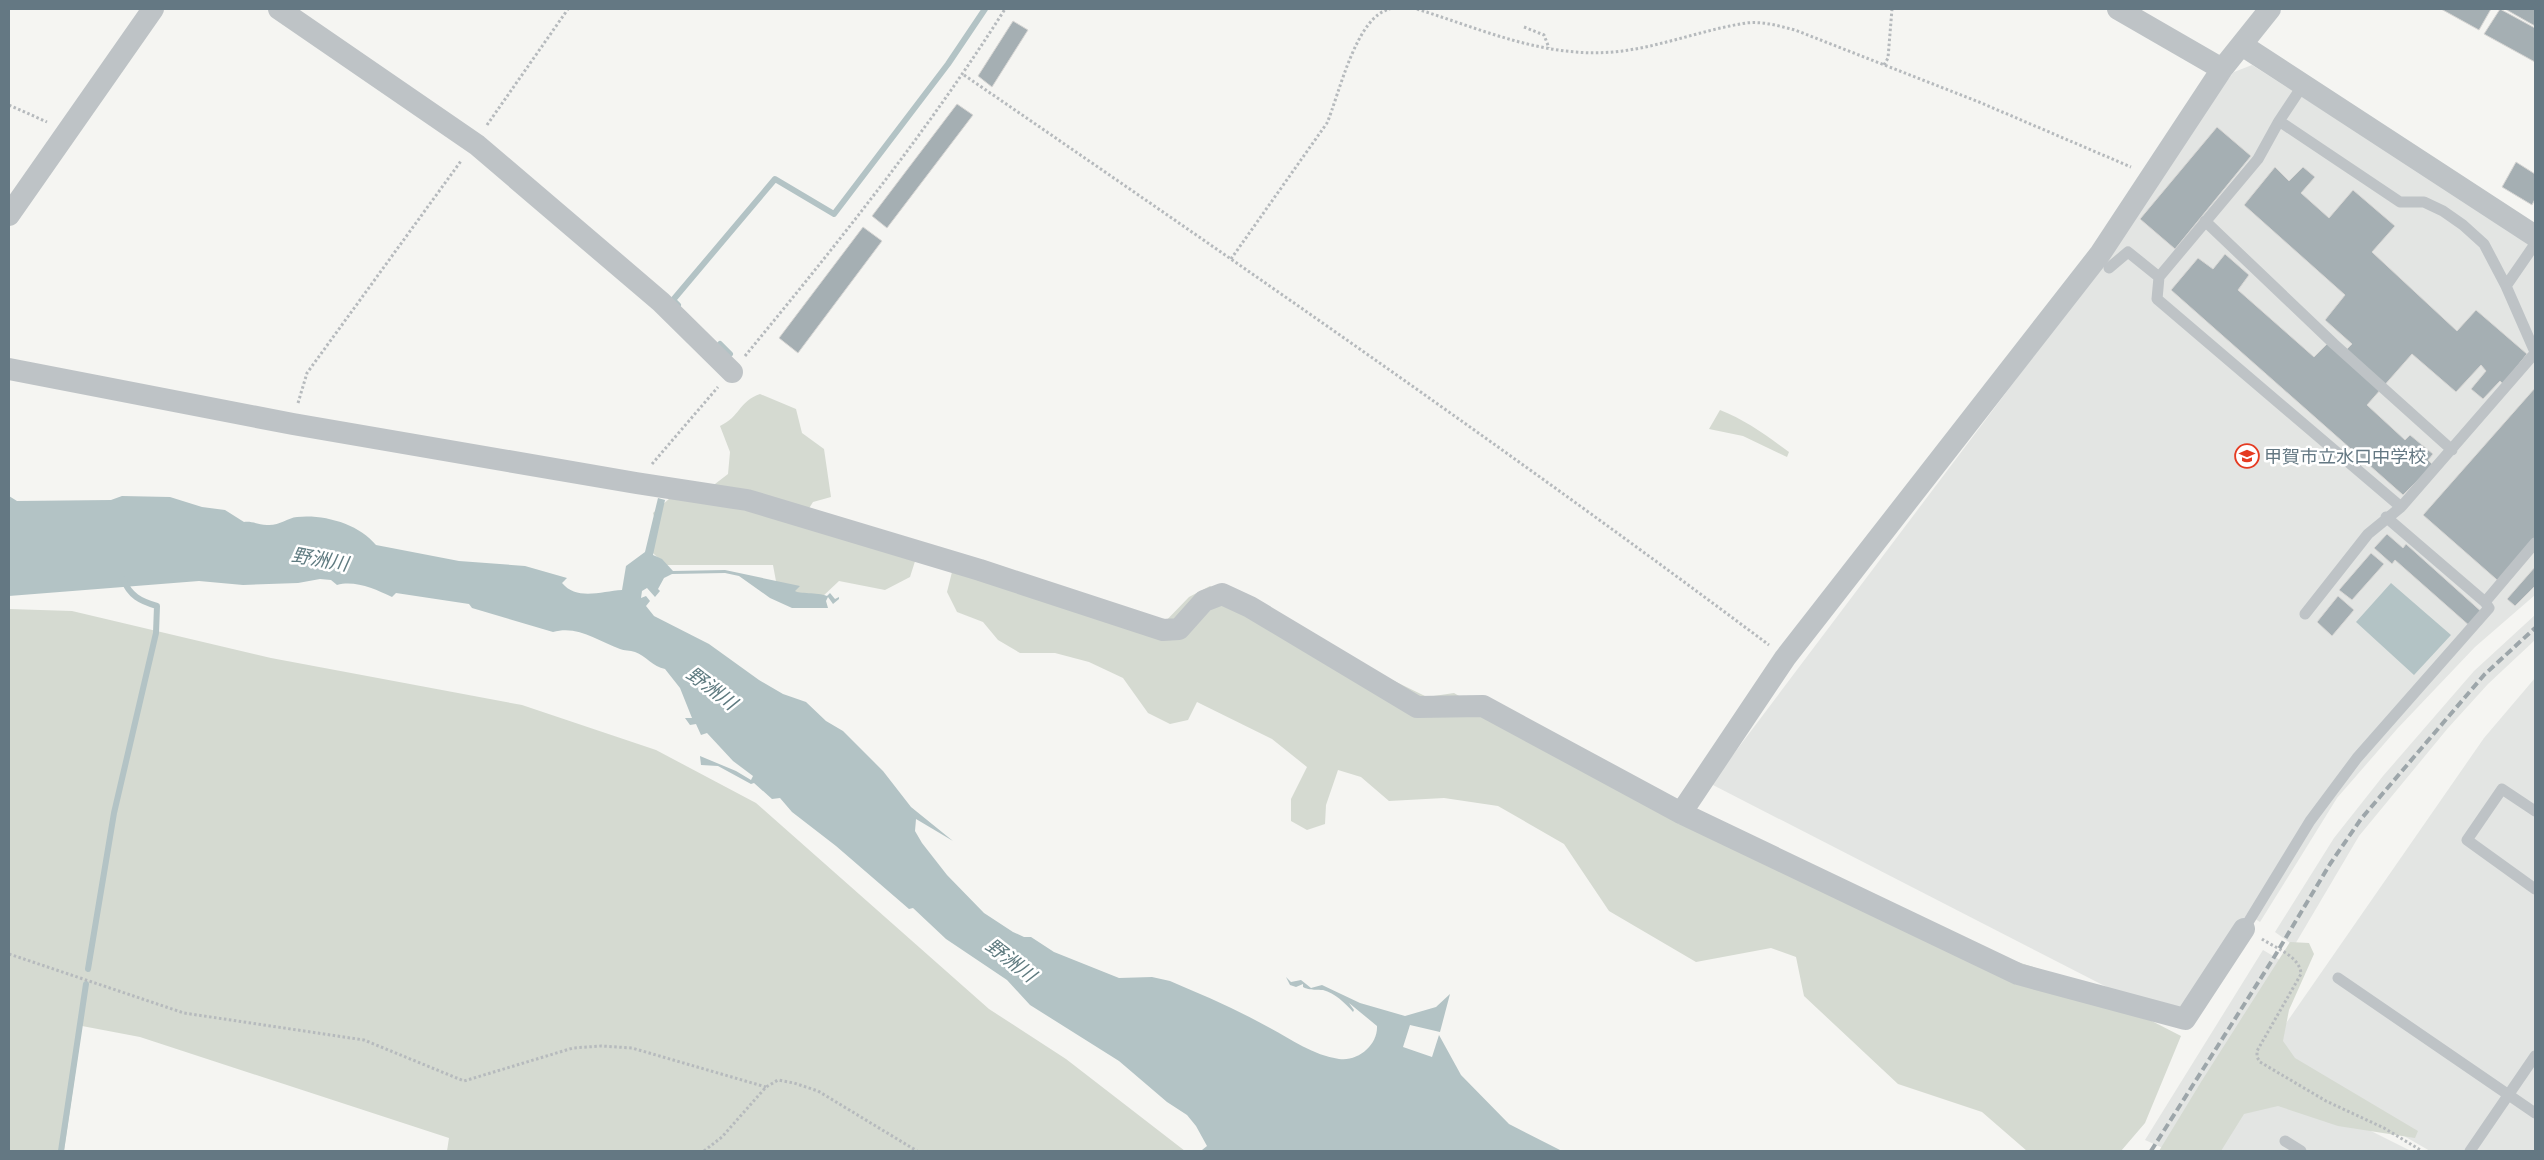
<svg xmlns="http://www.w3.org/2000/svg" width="2544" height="1160" viewBox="0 0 2544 1160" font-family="'Asap Condensed','Noto Sans JP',sans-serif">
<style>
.built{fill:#e3e5e3}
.green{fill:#d5dad1}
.water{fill:#b3c3c5}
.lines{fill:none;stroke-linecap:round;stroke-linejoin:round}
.stream{stroke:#b3c3c5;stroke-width:6}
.building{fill:#a5afb3;stroke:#d7d6d4}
.path{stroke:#b6babd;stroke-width:3;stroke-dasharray:2.5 2.5;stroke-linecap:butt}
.service{stroke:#bec3c6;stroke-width:11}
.minor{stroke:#bec3c6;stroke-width:22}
.rail{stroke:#9da6aa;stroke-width:4;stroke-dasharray:8 4;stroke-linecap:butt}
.labels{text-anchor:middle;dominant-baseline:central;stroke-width:5;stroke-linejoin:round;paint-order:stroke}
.poi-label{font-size:18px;fill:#647883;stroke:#fff;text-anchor:start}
.water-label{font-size:19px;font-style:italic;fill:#5f7b80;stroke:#fff}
</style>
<rect width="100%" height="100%" fill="#f5f5f2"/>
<path class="built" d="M2252,65L2535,245V595L2475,647L2397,729L2337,798L2260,922L2247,914L2175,1022L1711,784L2063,317L2219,90L2234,72Z
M2535,615V640L2488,684L2448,728L2359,836L2294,946L2275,932L2334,838L2383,776L2474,671Z
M2535,678V1151H2430L2264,1055L2484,738Z
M2263,950L2285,963L2165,1149L2145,1140Z
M2251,1067L2315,1103L2411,1151H2195Z"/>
<path class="green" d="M760,394L796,409L802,433L824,449L831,497L813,502L808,510L917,555L910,577L885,590L839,581L821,598L778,592L773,565H665L650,550L657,527L653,513L678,491L702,494L728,474L730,452L720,426C741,416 738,402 760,394Z
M1720,410C1746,420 1767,436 1789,452L1787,457L1743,436L1709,429Z
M952,572L1159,628L1189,597L1210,586L1375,682L1386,677L1427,697L1454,693L1528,736L1965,945L2070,979L2181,1036L2145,1123L2121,1151H2027L1982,1112L1898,1084L1804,996L1796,957L1771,948L1696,962L1609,911L1564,844L1498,806L1444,798L1389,801L1361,777L1338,770L1326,805L1325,824L1307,830L1291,821V799L1307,767L1272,739L1197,702L1188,720L1170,724L1148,713L1123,678L1089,662L1055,653H1020L998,640L983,622L957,612L947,592Z
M9,609L72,611L271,658L522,705L656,750L756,803L989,1009L1066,1059L1185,1151H447L449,1138L140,1037L82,1026L64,1151H9Z
M2290,942L2309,943L2314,954L2289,1010L2283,1041L2295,1058L2418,1131L2415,1138L2338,1126L2278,1106L2244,1114L2221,1151H2159L2201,1082Z"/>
<path class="water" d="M9,496L17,501L111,500L122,496L170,497L202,507L225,510L244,522C253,521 259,525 267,525C279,526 287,518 297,517C324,514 359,524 376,545L459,561L525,566L567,578L562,583C577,601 602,591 622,590L626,566L645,552L658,498L665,500L653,555L662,559L673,571L725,570L800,586L795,591C799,594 817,592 827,596L830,593L835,599L839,597V599L833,604L828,597L826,601L828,608H792L770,598L739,576L725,573L672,574L664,578L658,589L660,591L655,597L647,588L642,591L641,598L646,596L650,601L646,606L654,616L709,644L759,680L783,694L806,702L826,721L843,731L883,771L911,807L953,841L916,819L915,831L922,843L947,875L984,913L1013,932L1024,937H1031L1054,952L1119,978L1152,977L1170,981C1203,995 1238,1010 1270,1028C1292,1040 1313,1055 1339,1059C1358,1062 1378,1045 1377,1026L1349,1003L1354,1010L1353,1012C1345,1003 1335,993 1323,990C1314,989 1311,991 1303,987V984L1296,987L1290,985L1286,977L1291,982L1301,980L1311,988L1322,985L1360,1003L1405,1016L1436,1007L1450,994L1440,1032L1410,1025L1403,1047L1432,1057L1439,1035L1461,1075L1509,1124L1562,1151H1204L1202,1150L1207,1146L1196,1126L1187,1115L1167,1102L1119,1061L1030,1005L1007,980L946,939L913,908L909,909L836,846L792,812L780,798L772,799L754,783L751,784L718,766L701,765L700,756L736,771L751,780L753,776L733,761L707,733L701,735L696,724L690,725L685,718H692L680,688L665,669C653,667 646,656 635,652C630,650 624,651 620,649C598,641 578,625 553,632L472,608L469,604L396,593L392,597C375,589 355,580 337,585L331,580L320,579L298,583L243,585L199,581L9,596Z
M2391,583L2451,635L2414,675L2356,622Z"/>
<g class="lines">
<path class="stream" d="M678,305L673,300L775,179L834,214L948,64L985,9
M720,344L730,354
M88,969L114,813L156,633L157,606C140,601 130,596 123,579
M61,1151L86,984"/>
</g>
<path class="building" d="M2441,9H2491L2479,30Z
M2500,9L2535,28V62L2484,34Z
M2505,9H2535V26Z
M1013,21L1028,30L992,87L978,76Z
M957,104L973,115L887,228L872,216Z
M2217,127L2251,156L2175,249L2140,219Z
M2516,162L2535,174V199L2532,205L2502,187Z
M2275,167L2289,181L2303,167L2315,177L2301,193L2329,218L2353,190L2395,226L2372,252L2457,331L2476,310L2527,354L2503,384L2500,381L2483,399L2471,389L2486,371L2481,365L2456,392L2412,354L2367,405L2405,440L2410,435L2433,454L2428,460L2433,465L2403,495L2171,290L2198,258L2213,269L2225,254L2249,275L2238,290L2314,357L2331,340L2344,352L2352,344L2325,320L2345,295L2244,205Z
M863,227L882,241L798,353L779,338Z
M2535,388V550L2504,586L2423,515Z
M2387,534L2403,548L2406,544L2484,614L2472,628L2395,560L2392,564L2374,548Z
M2371,553L2384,564L2352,600L2339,590Z
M2535,567V586L2515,606L2507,599Z
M2338,596L2354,610L2332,636L2317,622Z"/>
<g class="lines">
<path class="path" d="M1417,9C1481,29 1544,58 1613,52C1658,48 1701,30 1746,23C1763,21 1779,26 1795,30L1979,102L2131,167
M1524,27L1544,35L1549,48
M1884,65L1888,58L1892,9
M964,75C1235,261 1506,448 1769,645
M9,105L47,122
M487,125L568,9
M1231,259L1327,123C1339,95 1356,16 1390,9
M745,356C837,244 928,131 1005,9
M298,403L307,373L461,161
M652,464L718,387
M2262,939C2275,948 2300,956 2301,974L2257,1051V1057L2260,1062L2326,1101L2384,1128L2422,1151
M9,954L184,1013L364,1040L464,1081L573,1048L601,1046L632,1048L766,1087
M704,1151L722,1137L766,1087L778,1080L794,1083L818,1091L917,1151"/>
<path class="service" d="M2303,85L2279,121L2258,159L2159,277L2157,299L2401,507
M2279,121L2400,202H2424L2443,211L2463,225L2484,244L2506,286L2535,352
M2205,221L2334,344L2452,450
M2109,268L2128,252L2159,277
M2506,286L2535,244
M2386,517L2485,602
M2305,614L2368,534L2401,507L2535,353
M2535,811L2502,789L2467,840L2535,889
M2244,929L2310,821L2357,758L2489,608L2485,602L2535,543
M2338,978L2535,1113
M2285,1141L2301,1151
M2470,1151L2535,1056"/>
<path class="minor" d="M279,9L477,145L661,302L732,372
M2118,9L2222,69
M2242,45L2535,236
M9,215L153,9
M9,369L293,424L636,483L747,500L980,570L1163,630L1179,629L1204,601L1222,594L1250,607L1417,707L1483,706L1681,813L2018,974L2185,1019L2244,929
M1681,813L1785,658L2100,254L2222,69L2270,9"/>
<path class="rail" d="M2151,1151L2273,959L2330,864L2361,819L2484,675L2535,628"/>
</g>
<defs>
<g id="school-ring" transform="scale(1.25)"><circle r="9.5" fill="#fff" stroke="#e53b22" stroke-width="1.5"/><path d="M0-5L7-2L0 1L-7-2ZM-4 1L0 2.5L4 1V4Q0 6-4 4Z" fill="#e53b22"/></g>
</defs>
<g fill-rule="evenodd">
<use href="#school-ring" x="2247" y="456"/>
</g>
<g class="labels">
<g class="poi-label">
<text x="2264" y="456">甲賀市立水口中学校</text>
</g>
<g class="water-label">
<text transform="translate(320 559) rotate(10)">野洲川</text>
<text transform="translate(712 688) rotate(37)">野洲川</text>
<text transform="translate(1011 960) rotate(38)">野洲川</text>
</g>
</g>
<rect width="2544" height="1160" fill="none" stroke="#647883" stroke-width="20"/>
</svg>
